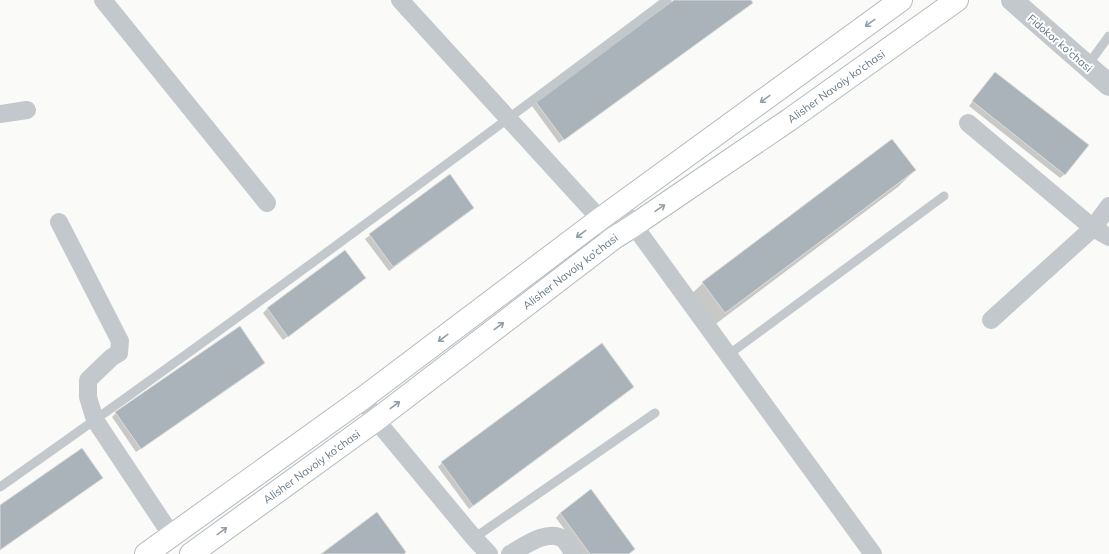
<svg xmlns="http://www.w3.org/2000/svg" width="1109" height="554" viewBox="0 0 1109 554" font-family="Mulish,sans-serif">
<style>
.shadow{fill:#0003}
.building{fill:#aab3b9;stroke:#dcdcda}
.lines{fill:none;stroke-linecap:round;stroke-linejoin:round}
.secondary-casing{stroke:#b3babf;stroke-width:24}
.service{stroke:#c3c8cc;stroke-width:9}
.minor{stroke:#c3c8cc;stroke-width:18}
.tertiary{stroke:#c3c8cc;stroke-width:22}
.secondary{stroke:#fff;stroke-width:22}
.oneway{stroke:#939fa8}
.labels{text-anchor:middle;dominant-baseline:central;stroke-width:4;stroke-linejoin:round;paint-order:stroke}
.street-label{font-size:11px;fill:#657683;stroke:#fff}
</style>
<rect width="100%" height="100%" fill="#fafaf8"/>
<path class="shadow" d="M675,0H750L747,7L559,143L532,106Z
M991,77L1065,174L1060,178L969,106Z
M915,170L898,187L709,329L686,299L703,283Z
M450,176L469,212L389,271L365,239Z
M364,278L283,340L263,313L268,308Z
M264,363L260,367L136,452L112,417L116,413Z
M629,391L469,509L438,467L442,463Z
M97,482L0,550V506Z
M560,513L629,554H583L556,518Z"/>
<path class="building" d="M674,0H751L753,3L564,140L535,101Z
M995,72L1089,145L1065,175L972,101Z
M892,139L916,170L725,313L702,282Z
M450,174L474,208L393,267L369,234Z
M345,250L366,278L288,337L267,308Z
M240,326L265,363L141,449L115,412Z
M602,343L634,387L473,506L441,462Z
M82,448L103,478L0,550V505Z
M591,489L635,549L629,554H590L560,513Z
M377,512L406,552L404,554H321Z"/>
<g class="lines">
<g class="secondary-casing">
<g id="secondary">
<path d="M146,554L363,398L600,219L901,0"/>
<path id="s1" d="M191,554L376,420L614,238L633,226L789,120L957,0"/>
</g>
</g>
<path class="service" d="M1087,66L1109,36
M728,355L944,196
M0,487C225,329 447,165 667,0
M474,538L655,413"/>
<path class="minor" d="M103,0L267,203
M400,0L600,219L614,238
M0,114L27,110
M968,123L1093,228L991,320
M619,205L873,554
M1109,206L1093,228L1109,237
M59,222L120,341L119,353L112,357L88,380V397L95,420L172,536
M363,398L376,420L474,538L489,554
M510,554C523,547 548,528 563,539C567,542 571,550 574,554"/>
<path class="tertiary" d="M1012,0L1109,85"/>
<use href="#secondary" class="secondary"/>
</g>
<defs><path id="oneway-shaft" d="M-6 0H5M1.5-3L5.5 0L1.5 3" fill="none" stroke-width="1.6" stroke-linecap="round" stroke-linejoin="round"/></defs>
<g class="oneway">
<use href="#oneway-shaft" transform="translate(870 23) rotate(144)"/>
<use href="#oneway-shaft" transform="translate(765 99) rotate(144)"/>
<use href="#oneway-shaft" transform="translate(660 208) rotate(-34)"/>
<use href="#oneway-shaft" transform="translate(581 234) rotate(143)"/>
<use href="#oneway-shaft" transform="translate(499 326) rotate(-37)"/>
<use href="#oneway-shaft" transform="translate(443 338) rotate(143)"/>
<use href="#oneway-shaft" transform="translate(395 405) rotate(-37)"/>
<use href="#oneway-shaft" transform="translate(222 531) rotate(-36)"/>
</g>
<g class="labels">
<g class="street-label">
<text transform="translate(1060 43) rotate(41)">Fidokor ko'chasi</text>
<text stroke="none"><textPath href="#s1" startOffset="797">Alisher Navoiy ko’chasi</textPath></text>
<text stroke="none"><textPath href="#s1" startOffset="473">Alisher Navoiy ko’chasi</textPath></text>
<text stroke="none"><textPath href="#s1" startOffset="149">Alisher Navoiy ko’chasi</textPath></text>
</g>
</g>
</svg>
